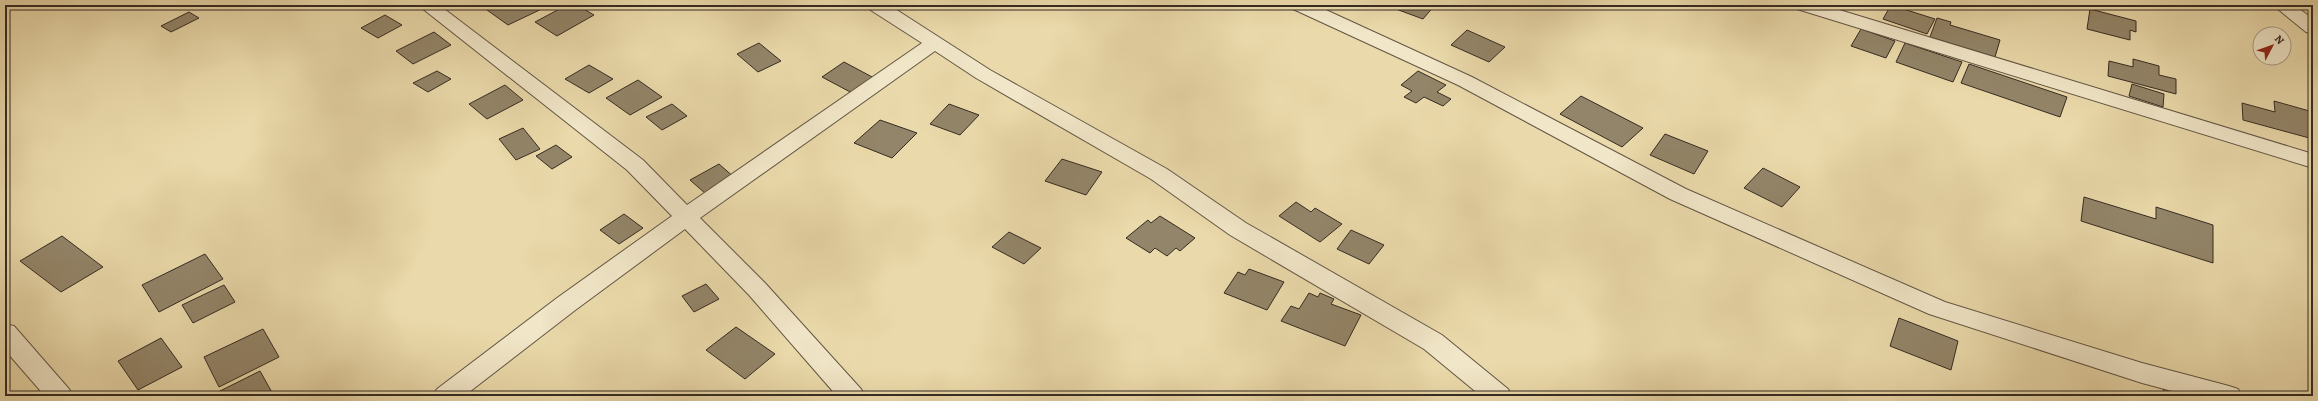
<svg xmlns="http://www.w3.org/2000/svg" width="2318" height="401" viewBox="0 0 2318 401" font-family="Alegreya,serif">
<style>
.building{fill:#938569;stroke:#352b22}
.lines{fill:none;stroke-linecap:round;stroke-linejoin:round}
.minor-casing{stroke:#625644;stroke-width:2}
.minor{fill:#f1e6c8;fill-rule:evenodd}
</style>
<rect width="100%" height="100%" fill="#ead9aa"/>
<filter id="stains"><feTurbulence type="fractalNoise" baseFrequency=".005" numOctaves="4"/><feColorMatrix values="0 0 0 0 .2 0 0 0 0 .09 0 0 0 0 .02 0 0 0 .5 -.17"/></filter>
<radialGradient id="worn" r=".72"><stop offset=".6" stop-color="#630" stop-opacity="0"/><stop offset="1" stop-color="#630" stop-opacity=".3"/></radialGradient>
<path class="building" d="M480,5H547L548,6L508,25Z
M567,5H577L594,15L557,36L535,22Z
M1385,5H1435L1423,19Z
M1891,5L1935,19L1927,34L1883,19Z
M2090,9L2136,21V32L2130,30V40L2087,29Z
M189,12L199,18L171,32L161,26Z
M385,15L402,25L378,38L361,28Z
M1937,18L1951,22L1950,25L2000,40L1995,57L1930,37Z
M1861,29L1895,41L1886,58L1851,46Z
M1467,30L1505,47L1489,62L1451,45Z
M434,32L451,45L413,64L396,51Z
M759,43L781,61L758,72L737,54Z
M1905,43L1962,62L1953,82L1896,62Z
M2133,59L2159,66V75L2176,79V94L2108,76L2109,61L2133,67Z
M844,62L876,79L854,94L822,77Z
M1969,64L2067,97L2060,117L1961,83Z
M589,65L613,79L589,93L565,79Z
M437,71L451,79L428,92L413,83Z
M1418,71L1446,85L1437,92L1451,99L1443,106L1424,97L1416,103L1404,97L1412,91L1401,85Z
M638,80L662,97L630,115L606,98Z
M2132,84L2164,94L2163,107L2129,96Z
M505,85L523,100L487,119L469,104Z
M1581,96L1643,128L1622,147L1560,114Z
M2274,101L2313,112V139L2243,120L2242,103L2275,112Z
M672,104L687,116L662,130L646,117Z
M949,104L979,115L960,135L930,124Z
M880,120L917,133L892,158L854,143Z
M523,128L540,149L516,160L499,139Z
M1665,134L1708,151L1694,174L1650,155Z
M556,145L572,157L552,169L536,156Z
M1062,159L1102,172L1086,195L1045,181Z
M719,164L735,178L706,194L690,180Z
M1763,168L1800,187L1782,207L1744,188Z
M2084,197L2156,219V207L2213,225V263L2081,221Z
M1296,202L1311,212L1315,208L1342,224L1320,242L1279,216Z
M624,214L643,228L619,244L600,230Z
M1160,216L1195,238L1180,251L1176,248L1167,256L1155,248L1150,253L1126,238L1148,220L1151,223Z
M1351,230L1384,245L1369,264L1337,249Z
M1009,232L1041,248L1024,264L992,247Z
M62,236L103,267L61,292L20,261Z
M205,254L223,279L159,312L142,285Z
M1249,269L1284,282L1267,310L1224,293L1238,272L1245,275Z
M706,284L719,299L694,312L682,296Z
M224,285L235,302L193,323L182,305Z
M1309,293L1318,297L1320,293L1334,299L1331,304L1361,315L1345,346L1281,321L1291,306L1299,309Z
M1899,318L1958,341L1951,370L1890,346Z
M736,327L775,354L745,379L706,350Z
M263,329L279,357L219,387L204,357Z
M161,338L182,367L138,390L118,361Z
M260,371L274,396H210Z
M2163,389L2193,396H2165Z"/>
<g class="lines">
<g class="minor-casing">
<path id="minor" d="M418,5H439L643,160L687,205L922,43L869,9L867,5H889L990,70L1167,169L1246,223L1442,335L1508,389L1512,396H1481L1424,349L1230,235L1151,179L976,78L935,51L700,218L765,283L861,389L865,396H837L749,295L685,229L574,311L464,396H433L437,389L557,298L672,216L627,170Z
M1291,5H1315L1472,77L1686,189L1945,302L2142,363L2229,386L2238,389L2242,396H2191L2142,383L1929,314L1670,199L1458,85L1293,9Z
M1795,5H1823L2313,154V168L1797,9Z
M2273,5H2294L2313,19V34L2306,32Z
M5,324L14,326L69,389L73,396H45L5,350Z"/>
</g>
<use href="#minor" class="minor"/>
</g>
<rect width="2318" height="401" fill="none" stroke="#ead9aa" stroke-width="20"/>
<rect x="6" y="6" width="2306" height="389" fill="none" stroke="#352b22" stroke-width="2"/>
<rect x="10" y="10" width="2298" height="381" fill="none" stroke="#352b22"/>
<g transform="translate(2272 46) rotate(49)"><circle r="19" fill="#f1e6c8" stroke="#a69b86"/>
<path d="M0-3L7 15L0 10L-7 15Z" fill="#8f2418"/>
<text y="-6" font-size="11" font-weight="bold" text-anchor="middle" fill="#352b22">N</text>
</g>
<rect width="100%" height="100%" filter="url(#stains)"/>
<rect width="100%" height="100%" fill="url(#worn)"/>
</svg>
